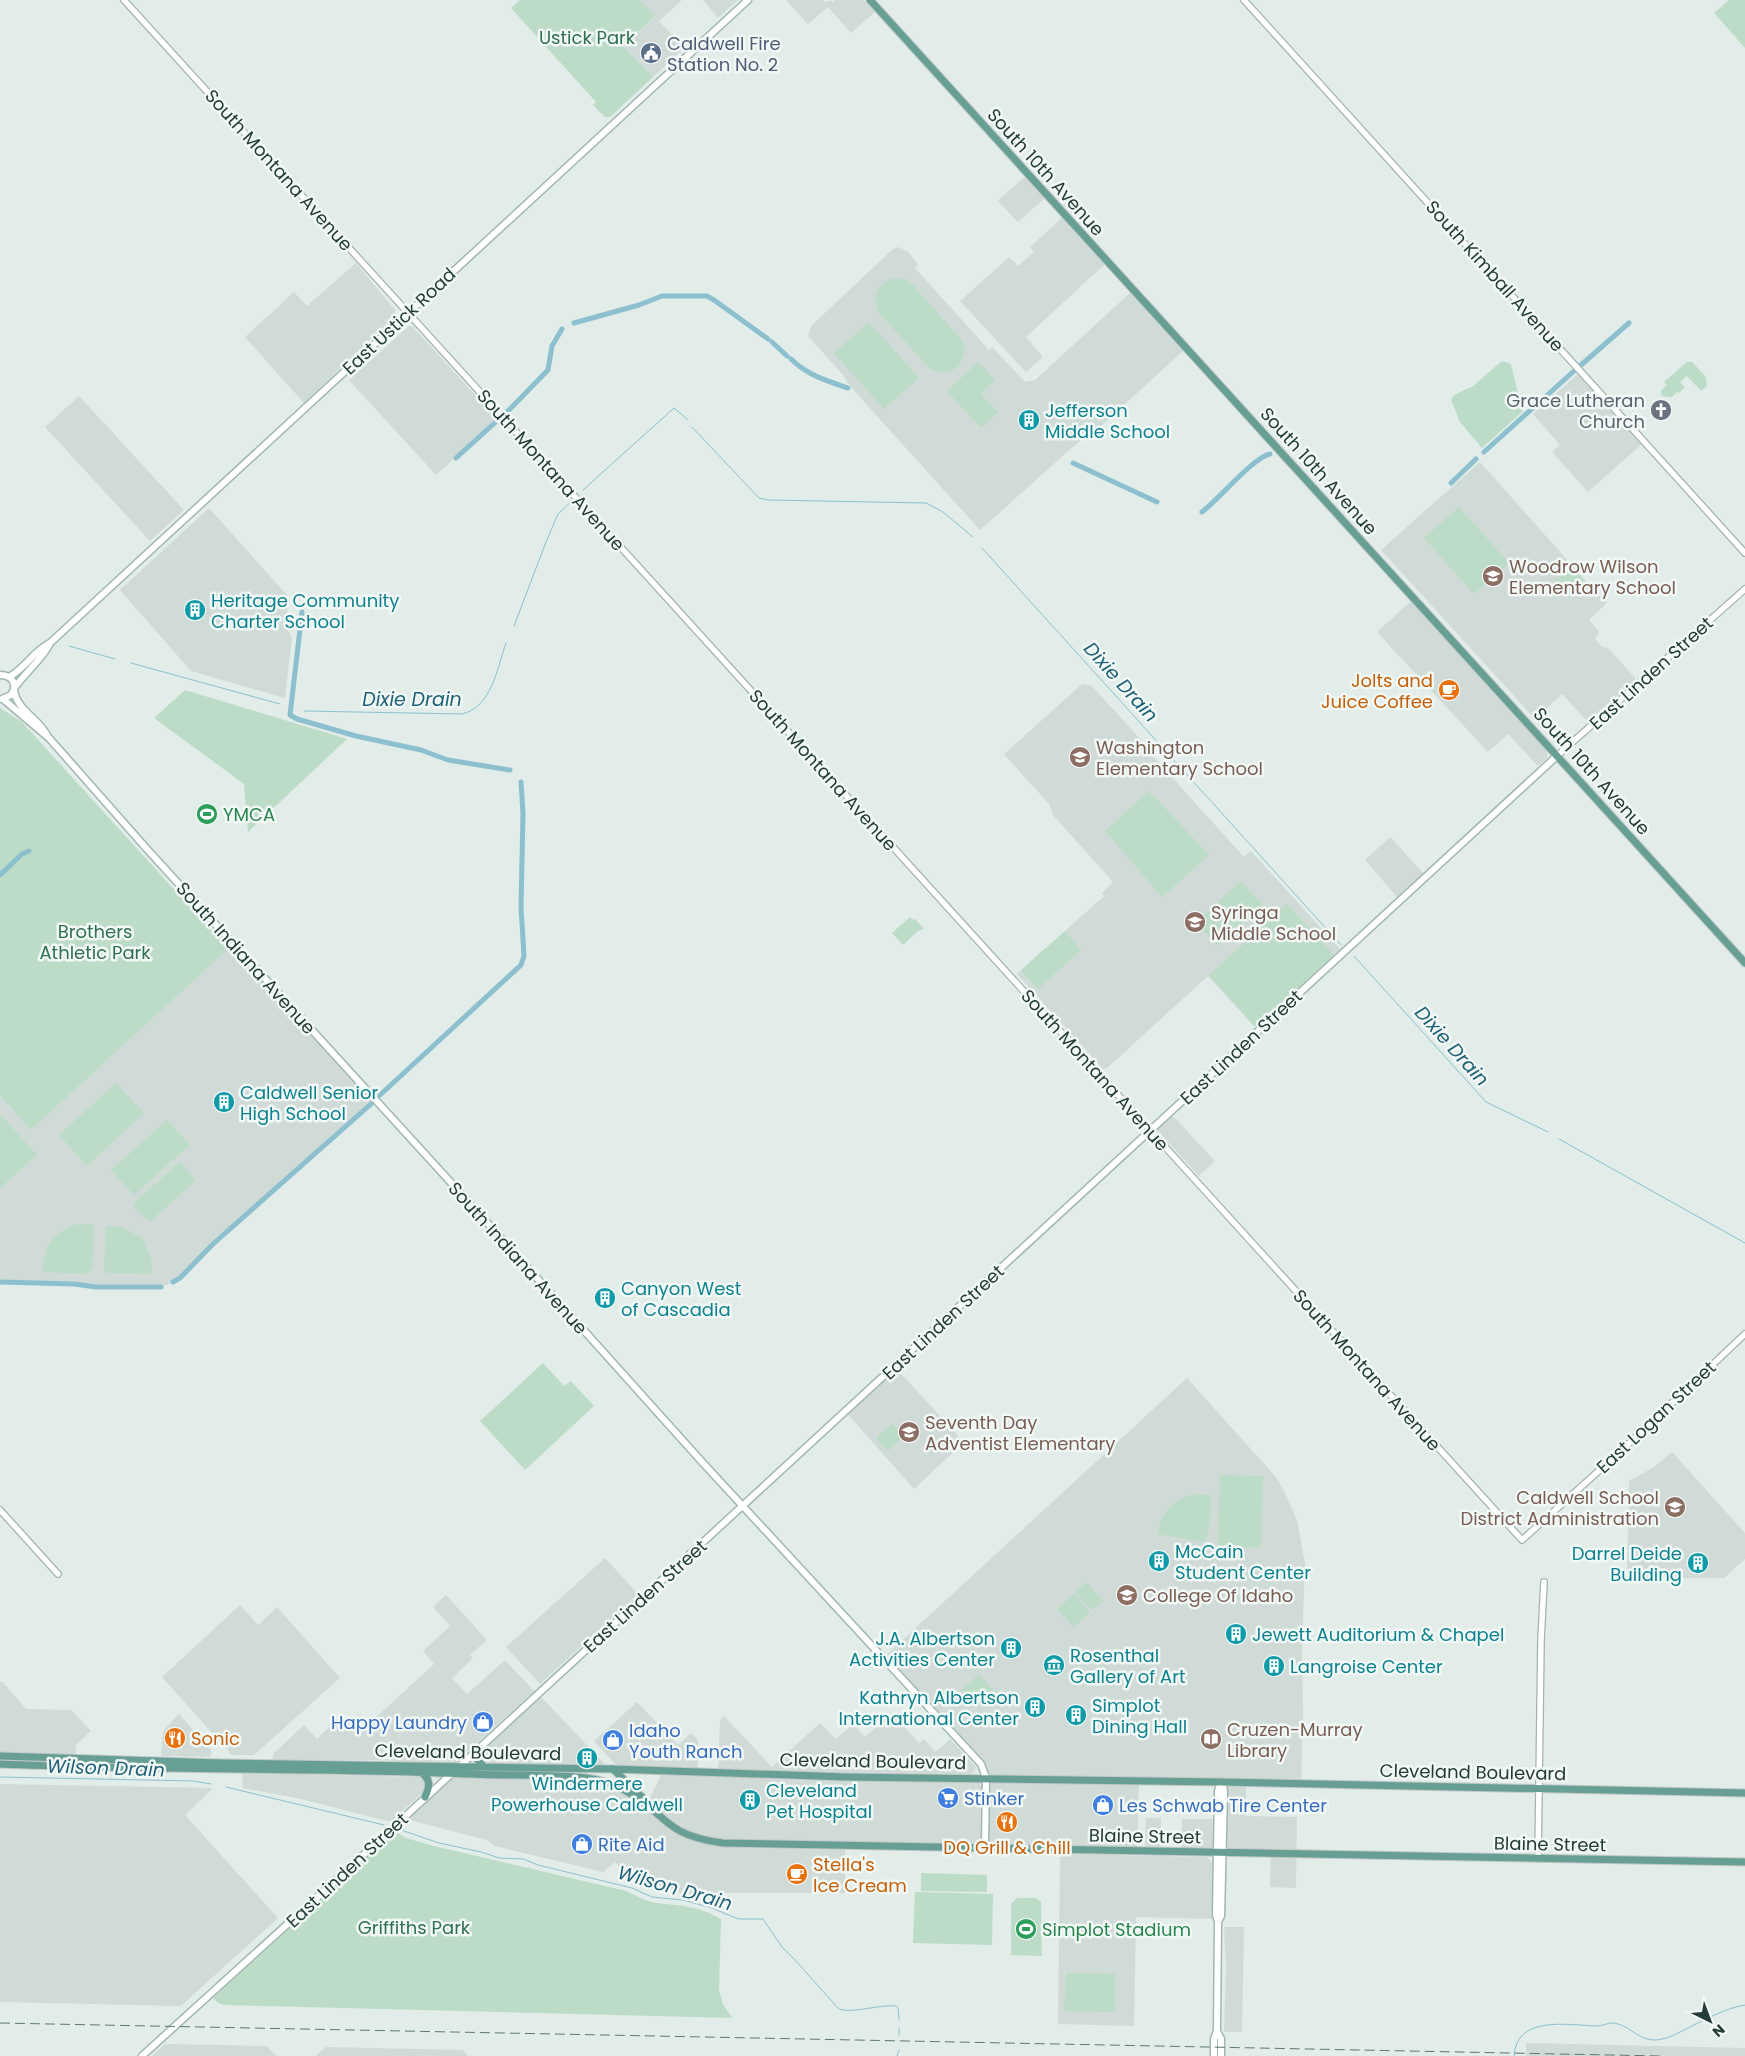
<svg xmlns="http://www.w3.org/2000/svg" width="1745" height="2056" viewBox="0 0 1745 2056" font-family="Poppins,sans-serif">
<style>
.built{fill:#d0dbd7}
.green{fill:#bcdcc7}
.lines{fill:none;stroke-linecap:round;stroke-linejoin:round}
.stream{stroke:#8cc0cf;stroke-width:1}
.canal{stroke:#8cc0cf;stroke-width:5}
.tertiary-casing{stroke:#a5b4af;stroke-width:8}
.secondary-casing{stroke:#a1b7b1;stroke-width:9}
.primary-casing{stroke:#c1c8c7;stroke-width:9}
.tertiary{stroke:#fff;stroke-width:5.5}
.secondary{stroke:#fff;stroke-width:6}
.primary{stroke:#689f95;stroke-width:7}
.rail{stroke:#5d7872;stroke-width:1;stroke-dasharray:10 5;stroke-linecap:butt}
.labels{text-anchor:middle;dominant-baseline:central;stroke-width:5;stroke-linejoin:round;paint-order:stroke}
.park-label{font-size:18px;fill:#2f714d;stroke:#f2f8f6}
.service-label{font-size:18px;fill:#4e5e75;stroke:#f2f8f6;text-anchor:start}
.street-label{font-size:18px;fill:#233c37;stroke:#f2f8f6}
.worship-label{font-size:18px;fill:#5b616d;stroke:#f2f8f6;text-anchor:end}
.culture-label{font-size:18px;fill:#0d838f;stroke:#f2f8f6;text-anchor:start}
.education-label{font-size:18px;fill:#785e54;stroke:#f2f8f6;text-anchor:start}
.food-label{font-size:18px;fill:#c56008;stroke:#f2f8f6;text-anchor:start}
.leisure-label{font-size:18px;fill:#27864d;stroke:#f2f8f6;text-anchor:start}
.shop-label{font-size:18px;fill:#366cbe;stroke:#f2f8f6;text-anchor:start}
.water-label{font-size:19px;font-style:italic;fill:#1f6176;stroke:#f2f8f6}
</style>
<rect width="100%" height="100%" fill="#e2ece8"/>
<path class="built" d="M640,0H682L659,21L684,48L653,77L623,46L655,17Z
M703,0H738L718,18Z
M786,0H824L825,2L830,0L833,2L835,0H864L875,12L851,33L828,7L808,24Z
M1023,178H1027L1045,198L1018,222L998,201Z
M1063,217L1105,264L1026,337L1043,357L1026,372L960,301L1009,257L1018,266L1034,252L1030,247Z
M898,247L907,251L918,264L915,268L989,350L992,347L1025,382L1035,380L1130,293L1183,351L1090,436L1083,438L980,530L848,384L844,376L808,336L812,325L892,250Z
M356,263L395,310V316L304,403L245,337L294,292L307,306Z
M409,326L413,327L497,419L436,475L349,380Z
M1579,373L1643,443L1588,492L1552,452L1560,445L1533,414Z
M79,396L184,510L150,541L45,427Z
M1480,462L1602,599L1605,597L1607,603L1589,620L1599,631L1595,639L1602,647L1608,648L1636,679L1588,722L1562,694L1535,719L1381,550Z
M209,508L285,593L288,598L286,628L292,637L285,698L191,671L120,590Z
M1411,601L1547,751V758L1538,766L1508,734L1488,752L1377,632Z
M1082,684L1091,685L1154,754L1153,756L1244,857L1251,851L1340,949L1257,1026H1254L1208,976L1107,1068L1103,1069L1017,974L1104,896L1102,893L1113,882L1053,815L1049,804L1004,754Z
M1390,837L1424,874L1398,898L1365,860Z
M233,944L375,1100L213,1244L180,1278L173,1282L161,1287L145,1288L0,1282V1096L31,1130Z
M1173,1116L1215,1161L1199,1176L1157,1130Z
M894,1366L964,1442L914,1489L845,1411Z
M1187,1378L1275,1476L1283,1489L1297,1520L1305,1563L1302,1646L1303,1714L1301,1784L986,1778L984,1770L883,1658Z
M1672,1452L1745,1533V1559L1724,1578H1627L1629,1481L1654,1467Z
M605,1558L638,1594L540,1684L506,1647Z
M446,1595L487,1640L470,1655L473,1658L452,1678L467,1694L505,1660L534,1691L455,1763L372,1760H272L273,1754L304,1725L317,1739L342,1715L359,1733L434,1664L423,1651L450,1626L433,1607Z
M240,1605L258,1625L277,1607L340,1678L254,1755H232L162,1677Z
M2,1681L26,1709L71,1710L91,1731L76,1745V1755L0,1752V1682Z
M541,1697L604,1763L603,1766L488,1764L483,1762L481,1757L483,1749Z
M637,1702L678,1745L691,1733L698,1740V1769L618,1767L594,1741Z
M179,1714L211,1750L212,1752L210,1757L161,1756L163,1731Z
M892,1714L919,1743L924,1739L936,1752L950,1739L976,1767L974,1772L970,1774L718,1771L720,1720L724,1716L772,1767L820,1723L836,1739L853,1724L865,1737Z
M242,1773L420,1777L425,1780V1790L391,1822L301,1799L243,1788Z
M662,1773L793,1780L1139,1785L1137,1847L743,1839L723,1840L696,1834L685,1829L662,1813L649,1800Z
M455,1777L586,1780L614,1787L643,1805L664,1825L691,1840L707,1844L743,1848L845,1850V1893H720L721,1901L713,1900L685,1893L642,1887L630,1882L629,1877L615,1862L603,1872L495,1846L487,1840L413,1821L409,1818Z
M0,1784L213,1788L185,1815L278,1918L181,2006L0,2002Z
M1227,1787H1246V1816L1297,1817L1296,1888L1270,1887L1271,1850L1226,1849Z
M1146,1818H1161L1160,1847L1145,1846Z
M1182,1819H1216L1215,1848H1181Z
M1060,1854L1206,1857L1214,1864L1213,1919L1136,1917L1134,2026L1058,2024Z
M1224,1927H1244L1242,2032H1224L1226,1968Z
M1526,2043L1745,2048V2056H1526Z
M165,2044L266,2046L277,2056H152Z
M326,2047L463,2050L468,2056H316Z"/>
<path class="green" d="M520,0H640L655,16L623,46L653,77L610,117H605L593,105L596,102L511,8Z
M1729,0H1745V48L1714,13Z
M896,278L906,280L912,284L962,340L965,351L959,366L951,371L943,373L930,369L880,314C870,299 878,280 896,278Z
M869,322L919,378L884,409L834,353Z
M1502,361L1511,364L1522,412L1482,448L1460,422L1451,400L1454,395L1473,386Z
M978,362L995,380L981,394L998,412L981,428L947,391Z
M1687,362H1692L1706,377L1707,386L1701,391L1687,376L1680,382L1685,387L1679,393L1677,392L1672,397L1662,396L1661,391L1667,385L1664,382Z
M1459,507L1509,563L1474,594L1424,538Z
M1571,566L1586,582L1569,598L1554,582Z
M185,690L347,739L248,832L244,784L154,718Z
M0,708L22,722L228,949L31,1130L0,1096Z
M1149,791L1209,855L1162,897L1105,831Z
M1241,881L1263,905L1217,946L1196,922Z
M1287,904L1334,955L1257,1026H1254L1209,975Z
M910,917L913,920L915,919L924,929L918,931L903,945L892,933Z
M1065,931L1081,950L1038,989L1021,970Z
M116,1083L144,1113L87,1166L59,1135Z
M0,1114L37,1155L0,1188Z
M167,1120L190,1145L134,1195L111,1170Z
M178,1163H181L195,1179V1181L151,1221H148L133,1206L134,1203Z
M78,1224L94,1225L92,1269L86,1274L43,1272C43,1248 53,1231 78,1224Z
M106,1226L122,1227L142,1238L152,1261L151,1274L107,1273L104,1270Z
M543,1363L564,1386L571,1381L594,1406L525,1470L480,1421Z
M892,1424L903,1437L888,1451L876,1438Z
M1220,1475L1263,1476L1261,1547H1218Z
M1195,1494L1211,1495L1210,1519L1206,1540L1203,1542L1157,1534C1161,1512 1173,1498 1195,1494Z
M1086,1582L1103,1601L1092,1610L1075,1592Z
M1074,1594L1090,1612L1074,1627L1057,1609Z
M979,1674L996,1693L979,1708L962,1690Z
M395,1831L406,1838L434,1846L626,1891C635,1895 645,1901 656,1903C682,1906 696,1905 721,1919L719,1990L723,2004L732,2018L224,2005L218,2003L213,1998Z
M921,1873L987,1875V1892L921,1891Z
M915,1892L993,1894L992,1945L913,1943Z
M1017,1898H1036L1041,1902L1042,1956L1011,1955V1904Z
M1066,1973L1115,1974V2012L1064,2011Z"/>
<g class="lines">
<path class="stream" d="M692,427L759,498L768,500L926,503L943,512L973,537
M583,490L674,408L688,420
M982,548L1341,945
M514,626L546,542L558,514L573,500
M69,646L115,659
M131,663L280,704
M304,711L462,714C492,707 497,668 506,643
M1354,956L1486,1102L1548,1132
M1559,1139L1745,1243
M0,1777L193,1781L211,1784
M226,1787L384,1825
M398,1829L439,1843L481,1852L499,1858L523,1859L538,1865L632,1888L652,1897L683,1900L712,1908L738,1919H763L782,1947L795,1960L838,2008C848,2015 879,2004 896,2006L898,2008L899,2020
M899,2035V2028
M897,2056L899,2050
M1514,2056C1516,2015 1568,2025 1596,2026C1605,2026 1609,2021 1618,2024C1632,2028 1640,2041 1656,2040C1668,2039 1678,2033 1688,2028C1706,2019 1726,2008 1745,2005"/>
<path class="canal" d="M574,323L639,305L662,296H707L714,300L768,339
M772,342L787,356
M791,359C807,375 827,381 848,388
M1581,365L1629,323
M507,412L548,370L552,346L562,329
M1484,452L1574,371
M456,458L498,420
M1073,463L1157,502
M1451,483L1476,459
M1202,512C1218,500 1254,457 1270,454
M302,612L290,715L297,719L356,736L421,750L448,760L510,770
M0,875L22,854L29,851
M380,1095L521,965L524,956L521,907L523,813L521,782
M0,1282L74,1284L96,1287H161
M173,1282L180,1278L213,1244L371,1104"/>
<g class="tertiary-casing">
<path id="tertiary" d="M124,0L1522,1540L1623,1449L1745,1334
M1244,0L1745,553
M1558,755L1745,589
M0,1510L58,1574
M1538,1859L1541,1640L1544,1582"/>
</g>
<g class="secondary-casing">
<path id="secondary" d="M0,675C13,675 18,685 11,695L2,699
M9,677C27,667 32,652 50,643L748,0
M15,687C25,673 44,657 50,643
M14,690C17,711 39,718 48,737
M3,699L49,738L146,848L465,1198L703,1463L981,1764L986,1778L985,1848
M1218,1922L1221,1916L1224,1791L1222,1782
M1217,2031L1221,2039V2056
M142,2056L335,1881L1558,755
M1214,2056V2039L1217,2031L1218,1922L1216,1915L1218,1791L1221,1782"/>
</g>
<g class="primary-casing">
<path id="primary" d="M870,0L1745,963
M479,1748L477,1759L484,1767
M0,1756L221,1763L613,1769L846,1777L1221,1782L1745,1793
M0,1764C156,1771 313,1767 469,1774C508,1776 547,1774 586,1778C609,1780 629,1791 647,1805C658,1814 667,1824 680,1831C693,1838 708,1841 723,1843L1745,1862
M613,1769L643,1798
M421,1772C431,1780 430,1786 425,1797"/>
</g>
<use href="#tertiary" class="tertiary"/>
<use href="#secondary" class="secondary"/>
<use href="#primary" class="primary"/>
<path class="rail" d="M0,2023L1660,2056"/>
</g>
<defs>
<g id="civic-disc" transform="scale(1.125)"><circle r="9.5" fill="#5c6f8a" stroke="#f2f8f6"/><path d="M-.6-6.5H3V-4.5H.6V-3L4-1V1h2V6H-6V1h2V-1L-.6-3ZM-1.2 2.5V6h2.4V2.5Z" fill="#fff"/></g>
<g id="church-disc" transform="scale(1.125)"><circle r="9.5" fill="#6b7280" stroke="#f2f8f6"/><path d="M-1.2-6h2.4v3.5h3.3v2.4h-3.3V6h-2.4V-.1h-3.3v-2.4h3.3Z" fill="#fff"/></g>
<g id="building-disc" transform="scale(1.125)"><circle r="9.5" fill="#0f9aa8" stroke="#f2f8f6"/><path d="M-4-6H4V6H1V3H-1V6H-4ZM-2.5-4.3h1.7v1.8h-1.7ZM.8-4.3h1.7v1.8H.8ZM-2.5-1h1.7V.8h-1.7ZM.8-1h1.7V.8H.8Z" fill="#fff"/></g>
<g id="school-disc" transform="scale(1.125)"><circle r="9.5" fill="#8d6e63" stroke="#f2f8f6"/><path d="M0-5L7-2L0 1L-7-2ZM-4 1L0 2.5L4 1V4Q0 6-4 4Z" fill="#fff"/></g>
<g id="cafe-disc" transform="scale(1.125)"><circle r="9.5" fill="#e8710a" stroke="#f2f8f6"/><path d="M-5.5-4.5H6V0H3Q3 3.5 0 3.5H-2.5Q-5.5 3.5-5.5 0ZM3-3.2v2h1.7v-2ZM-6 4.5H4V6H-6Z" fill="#fff"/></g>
<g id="stadium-disc" transform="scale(1.125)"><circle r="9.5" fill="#2e9e5b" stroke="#f2f8f6"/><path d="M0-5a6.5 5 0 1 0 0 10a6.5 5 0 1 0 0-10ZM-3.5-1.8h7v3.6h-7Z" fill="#fff"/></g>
<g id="university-disc" transform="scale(1.125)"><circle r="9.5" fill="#8d6e63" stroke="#f2f8f6"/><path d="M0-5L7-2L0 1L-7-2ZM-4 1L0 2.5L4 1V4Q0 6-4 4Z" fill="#fff"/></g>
<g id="museum-disc" transform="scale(1.125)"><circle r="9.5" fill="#0f9aa8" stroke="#f2f8f6"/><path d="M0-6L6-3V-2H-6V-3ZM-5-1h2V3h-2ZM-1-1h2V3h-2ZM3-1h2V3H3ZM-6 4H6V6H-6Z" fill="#fff"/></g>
<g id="shop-disc" transform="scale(1.125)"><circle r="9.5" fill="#3f7fe0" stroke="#f2f8f6"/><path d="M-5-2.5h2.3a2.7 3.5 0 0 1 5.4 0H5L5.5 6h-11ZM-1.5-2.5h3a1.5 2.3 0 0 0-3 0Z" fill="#fff"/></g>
<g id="restaurant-disc" transform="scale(1.125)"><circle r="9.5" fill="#e8710a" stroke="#f2f8f6"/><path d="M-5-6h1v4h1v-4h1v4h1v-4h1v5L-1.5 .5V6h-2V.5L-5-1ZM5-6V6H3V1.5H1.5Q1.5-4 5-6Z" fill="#fff"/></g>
<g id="library-disc" transform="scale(1.125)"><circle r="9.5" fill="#8d6e63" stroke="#f2f8f6"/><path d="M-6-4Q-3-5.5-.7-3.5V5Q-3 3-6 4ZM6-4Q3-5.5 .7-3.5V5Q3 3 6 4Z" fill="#fff"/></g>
<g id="supermarket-disc" transform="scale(1.125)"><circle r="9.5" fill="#3f7fe0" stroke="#f2f8f6"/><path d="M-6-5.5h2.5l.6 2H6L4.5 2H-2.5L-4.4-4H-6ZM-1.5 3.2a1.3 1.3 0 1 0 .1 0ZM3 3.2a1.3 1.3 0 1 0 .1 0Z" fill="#fff"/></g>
</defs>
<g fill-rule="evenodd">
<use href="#civic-disc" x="651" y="53"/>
<use href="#church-disc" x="1661" y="410"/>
<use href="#building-disc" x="1029" y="420"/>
<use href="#school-disc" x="1493" y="576"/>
<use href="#building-disc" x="195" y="610"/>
<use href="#cafe-disc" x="1449" y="690"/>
<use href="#school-disc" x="1080" y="757"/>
<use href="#stadium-disc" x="207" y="814"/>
<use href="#school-disc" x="1195" y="922"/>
<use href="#building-disc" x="224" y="1102"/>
<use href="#building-disc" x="605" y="1298"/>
<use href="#school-disc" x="909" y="1432"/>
<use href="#school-disc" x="1675" y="1507"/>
<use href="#building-disc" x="1159" y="1561"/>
<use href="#building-disc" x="1698" y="1563"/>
<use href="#university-disc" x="1127" y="1595"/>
<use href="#building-disc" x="1236" y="1634"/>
<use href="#building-disc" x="1011" y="1648"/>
<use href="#museum-disc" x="1054" y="1665"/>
<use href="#building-disc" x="1274" y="1666"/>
<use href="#building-disc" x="1035" y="1707"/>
<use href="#building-disc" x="1076" y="1715"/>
<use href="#shop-disc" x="483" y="1722"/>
<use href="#restaurant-disc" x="175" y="1738"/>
<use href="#library-disc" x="1211" y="1739"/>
<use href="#shop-disc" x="613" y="1740"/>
<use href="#building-disc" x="587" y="1758"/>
<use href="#supermarket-disc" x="948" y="1798"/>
<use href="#building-disc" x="750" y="1800"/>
<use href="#shop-disc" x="1103" y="1805"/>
<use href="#restaurant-disc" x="1007" y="1822"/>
<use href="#shop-disc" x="582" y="1844"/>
<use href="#cafe-disc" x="797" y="1874"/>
<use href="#stadium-disc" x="1026" y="1929"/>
</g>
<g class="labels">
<g class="park-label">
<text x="587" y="37">Ustick Park</text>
<text x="95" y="931">Brothers<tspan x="95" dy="21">Athletic Park</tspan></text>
<text x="414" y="1927">Griffiths Park</text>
</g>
<g class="service-label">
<text x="667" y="43">Caldwell Fire<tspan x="667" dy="21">Station No. 2</tspan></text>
</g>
<g class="street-label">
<text transform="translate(279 170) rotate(48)">South Montana Avenue</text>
<text transform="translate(1046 172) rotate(48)">South 10th Avenue</text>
<text transform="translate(1495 276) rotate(48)">South Kimball Avenue</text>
<text transform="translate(399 321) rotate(-43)">East Ustick Road</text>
<text transform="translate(551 470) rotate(48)">South Montana Avenue</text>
<text transform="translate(1319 471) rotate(48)">South 10th Avenue</text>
<text transform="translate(1651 673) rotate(-42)">East Linden Street</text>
<text transform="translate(823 770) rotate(48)">South Montana Avenue</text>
<text transform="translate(1592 771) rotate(48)">South 10th Avenue</text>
<text transform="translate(246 958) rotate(48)">South Indiana Avenue</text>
<text transform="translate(1241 1047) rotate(-43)">East Linden Street</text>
<text transform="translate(1095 1070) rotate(48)">South Montana Avenue</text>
<text transform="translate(518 1258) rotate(48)">South Indiana Avenue</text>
<text transform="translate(943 1322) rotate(-43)">East Linden Street</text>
<text transform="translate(1367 1370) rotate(48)">South Montana Avenue</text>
<text transform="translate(1656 1417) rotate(-43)">East Logan Street</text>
<text transform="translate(645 1596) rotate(-42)">East Linden Street</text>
<text transform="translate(468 1752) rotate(1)">Cleveland Boulevard</text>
<text transform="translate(873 1761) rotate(1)">Cleveland Boulevard</text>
<text transform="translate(1473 1772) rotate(1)">Cleveland Boulevard</text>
<text transform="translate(1145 1836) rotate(1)">Blaine Street</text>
<text transform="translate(1550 1844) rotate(1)">Blaine Street</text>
<text transform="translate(347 1870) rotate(-43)">East Linden Street</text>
</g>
<g class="worship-label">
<text x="1645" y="400">Grace Lutheran<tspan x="1645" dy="21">Church</tspan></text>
</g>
<g class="culture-label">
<text x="1045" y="410">Jefferson<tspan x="1045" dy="21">Middle School</tspan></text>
<text x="211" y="600">Heritage Community<tspan x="211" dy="21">Charter School</tspan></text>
<text x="240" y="1092">Caldwell Senior<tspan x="240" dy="21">High School</tspan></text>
<text x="621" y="1288">Canyon West<tspan x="621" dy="21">of Cascadia</tspan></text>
<text x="1175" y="1551">McCain<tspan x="1175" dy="21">Student Center</tspan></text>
<text x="1682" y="1553" text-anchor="end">Darrel Deide<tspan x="1682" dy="21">Building</tspan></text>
<text x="1252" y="1634">Jewett Auditorium &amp; Chapel</text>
<text x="995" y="1638" text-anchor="end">J.A. Albertson<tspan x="995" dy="21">Activities Center</tspan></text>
<text x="1070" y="1655">Rosenthal<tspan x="1070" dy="21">Gallery of Art</tspan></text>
<text x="1290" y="1666">Langroise Center</text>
<text x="1019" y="1697" text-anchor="end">Kathryn Albertson<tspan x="1019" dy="21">International Center</tspan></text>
<text x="1092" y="1705">Simplot<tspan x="1092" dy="21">Dining Hall</tspan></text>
<text x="587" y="1783" text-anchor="middle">Windermere<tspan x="587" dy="21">Powerhouse Caldwell</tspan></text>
<text x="766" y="1790">Cleveland<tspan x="766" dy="21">Pet Hospital</tspan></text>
</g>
<g class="education-label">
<text x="1509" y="566">Woodrow Wilson<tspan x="1509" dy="21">Elementary School</tspan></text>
<text x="1096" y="747">Washington<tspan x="1096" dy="21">Elementary School</tspan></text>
<text x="1211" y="912">Syringa<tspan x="1211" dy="21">Middle School</tspan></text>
<text x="925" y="1422">Seventh Day<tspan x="925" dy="21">Adventist Elementary</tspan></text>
<text x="1659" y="1497" text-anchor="end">Caldwell School<tspan x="1659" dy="21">District Administration</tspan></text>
<text x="1143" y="1595">College Of Idaho</text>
<text x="1227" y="1729">Cruzen-Murray<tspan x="1227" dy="21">Library</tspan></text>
</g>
<g class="food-label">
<text x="1433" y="680" text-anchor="end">Jolts and<tspan x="1433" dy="21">Juice Coffee</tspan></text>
<text x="191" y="1738">Sonic</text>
<text x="1007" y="1847" text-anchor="middle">DQ Grill &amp; Chill</text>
<text x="813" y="1864">Stella's<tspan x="813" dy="21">Ice Cream</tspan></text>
</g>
<g class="leisure-label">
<text x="223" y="814">YMCA</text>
<text x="1042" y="1929">Simplot Stadium</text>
</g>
<g class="shop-label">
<text x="467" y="1722" text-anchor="end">Happy Laundry</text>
<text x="629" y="1730">Idaho<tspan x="629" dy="21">Youth Ranch</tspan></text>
<text x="964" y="1798">Stinker</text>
<text x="1119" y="1805">Les Schwab Tire Center</text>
<text x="598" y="1844">Rite Aid</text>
</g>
<g class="water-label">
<text transform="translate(1121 682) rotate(48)">Dixie Drain</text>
<text x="412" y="699">Dixie Drain</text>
<text transform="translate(1452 1046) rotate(48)">Dixie Drain</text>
<text transform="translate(106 1768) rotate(2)">Wilson Drain</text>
<text transform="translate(675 1888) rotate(16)">Wilson Drain</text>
</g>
</g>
<g transform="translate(1710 2021) rotate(138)" stroke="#f2f8f6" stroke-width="4" paint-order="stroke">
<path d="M0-4L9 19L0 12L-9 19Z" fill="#233c37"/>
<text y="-8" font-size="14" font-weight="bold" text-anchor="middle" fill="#233c37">N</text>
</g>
</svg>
